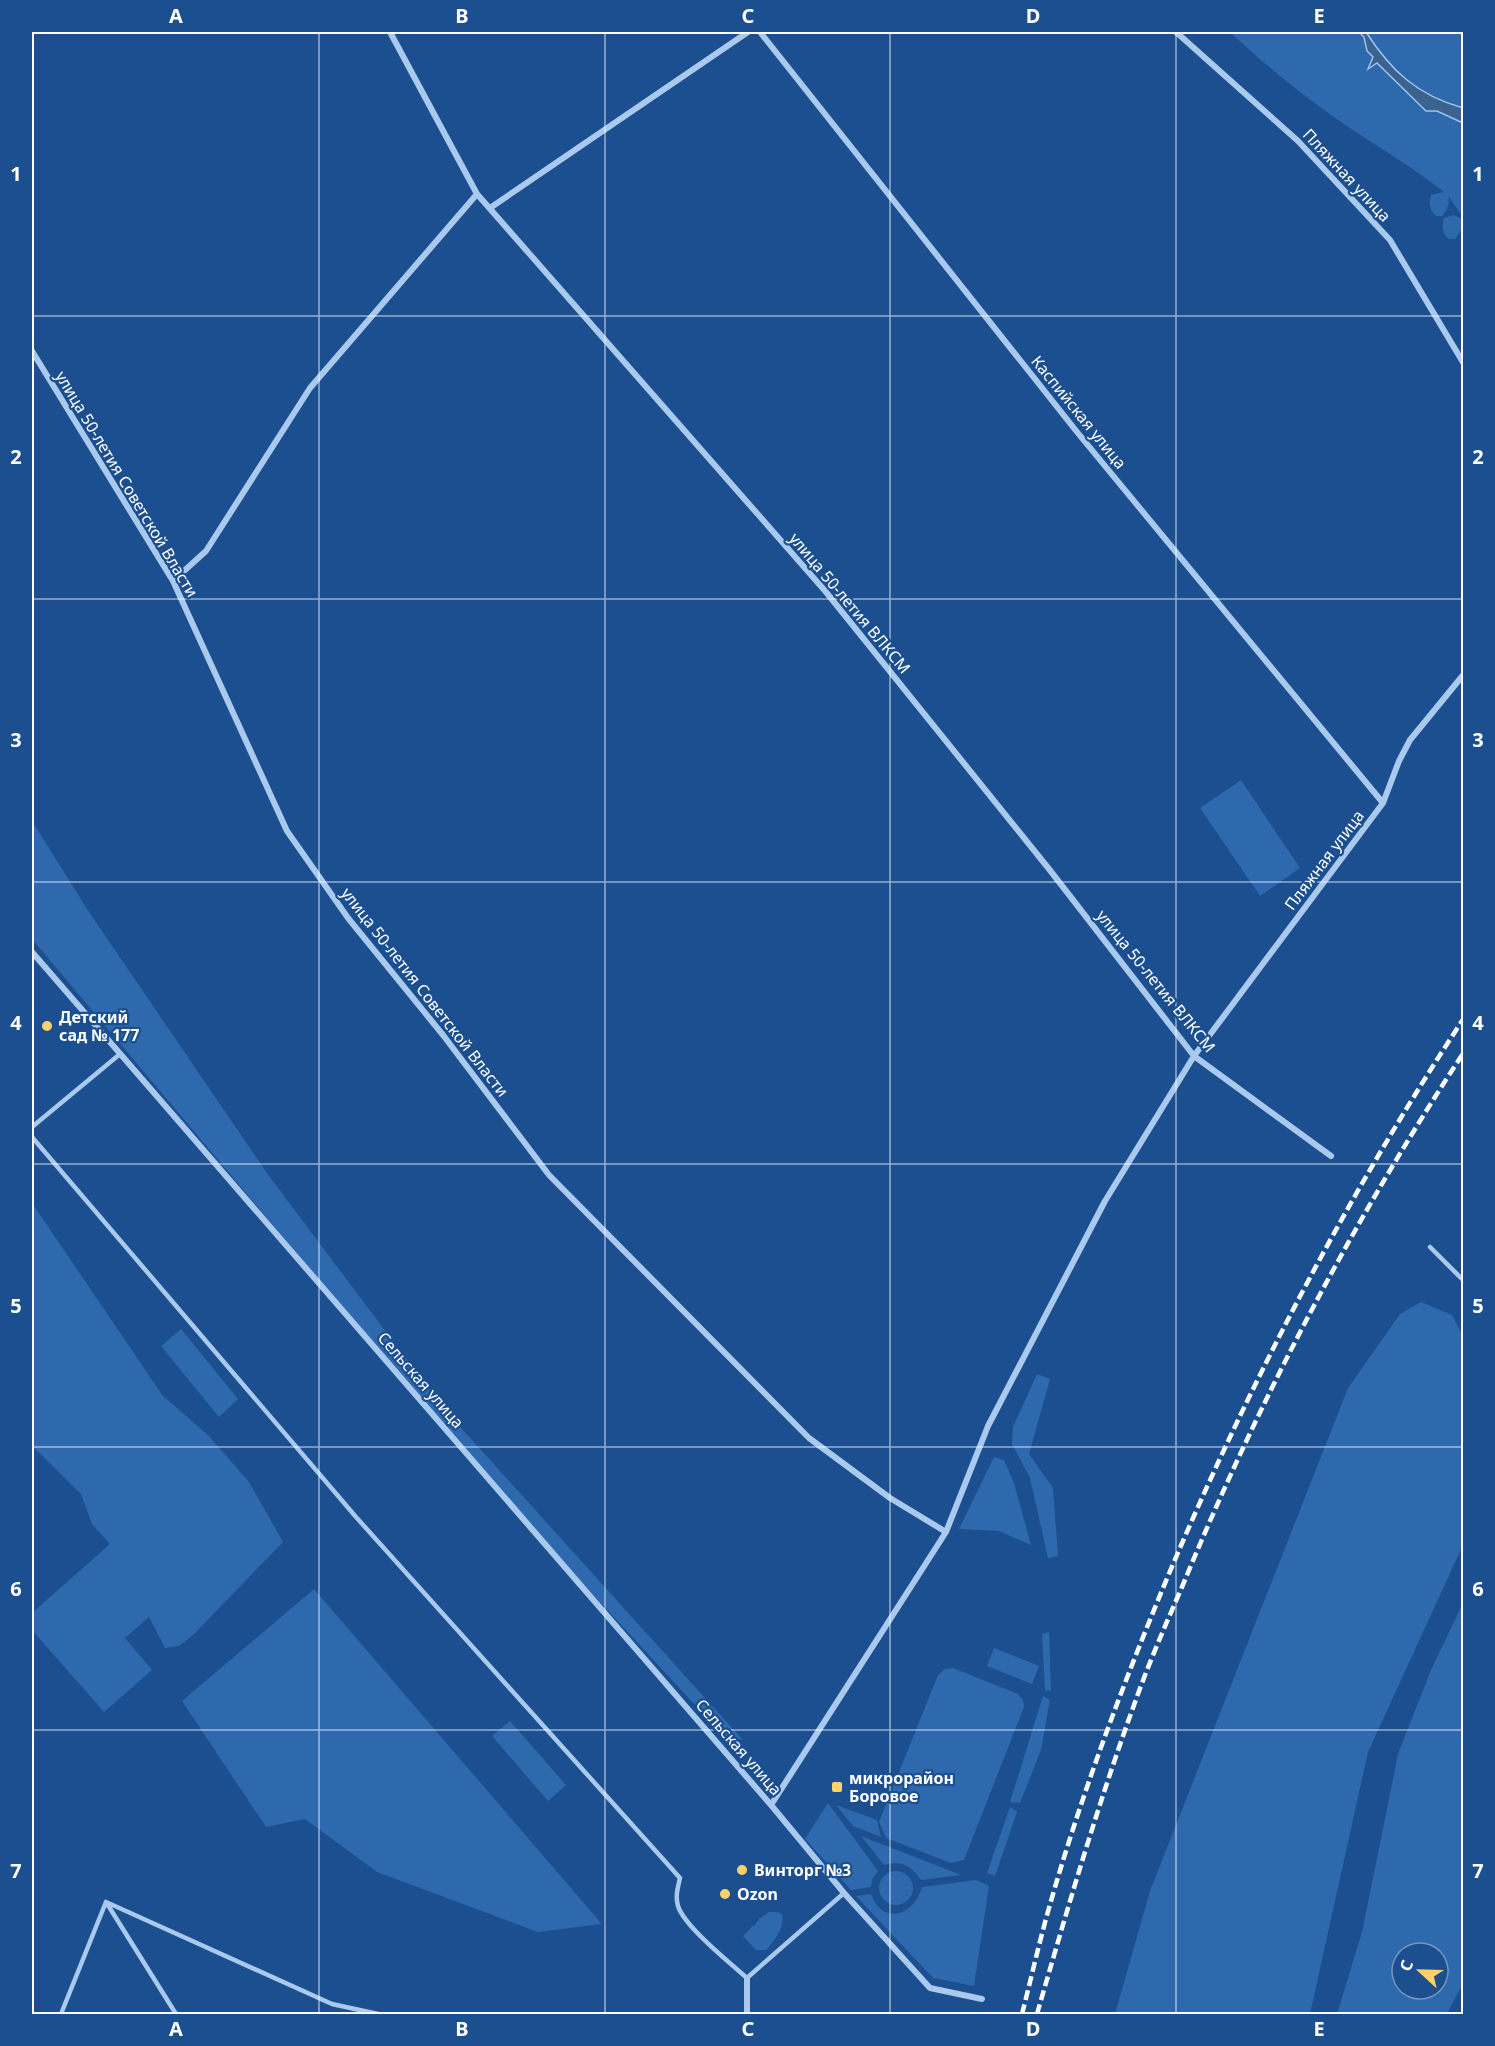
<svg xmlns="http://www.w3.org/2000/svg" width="1495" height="2046" viewBox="0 0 1495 2046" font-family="'Noto Sans',sans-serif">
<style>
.green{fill:#2e69ad;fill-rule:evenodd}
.water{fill:#3c6290;stroke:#9cc4f0;stroke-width:1.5}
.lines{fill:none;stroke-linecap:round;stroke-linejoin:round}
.service{stroke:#a9c9ee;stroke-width:4.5}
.minor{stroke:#a9c9ee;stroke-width:6}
.rail{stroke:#fff;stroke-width:4.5;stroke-dasharray:10 4.5;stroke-linecap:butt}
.grid{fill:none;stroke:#fff;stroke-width:1.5;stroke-opacity:0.55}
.poi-dot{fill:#ffd166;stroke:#1b4f8f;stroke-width:2}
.labels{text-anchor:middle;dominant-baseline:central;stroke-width:4.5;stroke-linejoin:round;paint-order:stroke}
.street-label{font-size:16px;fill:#fff;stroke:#1b4f8f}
.poi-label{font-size:16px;font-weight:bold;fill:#fff;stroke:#1b4f8f;text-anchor:start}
.neatline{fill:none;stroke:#fff;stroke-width:2}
.grid-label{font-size:20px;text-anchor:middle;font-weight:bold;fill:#fff}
</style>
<rect width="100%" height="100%" fill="#1b4f8f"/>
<path class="green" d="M1230,32H1463V217L1449,197C1449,205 1448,209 1442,216H1436C1429,209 1429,204 1431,195L1444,192C1411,166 1375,145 1341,122C1300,93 1266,66 1230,32Z
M1454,215L1462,219L1463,227L1455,239H1449C1442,232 1442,228 1444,218Z
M1241,780L1300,868L1260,896L1200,808Z
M32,821L89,912L269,1176L444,1409L743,1740L723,1735L497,1491L32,939Z
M32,1203L163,1396L208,1435L249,1482L283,1542L193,1635L179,1646L165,1648L149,1617L125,1638L152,1670L104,1712L32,1630V1613L110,1544L92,1524L81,1494L32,1446Z
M1421,1302L1452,1315L1463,1336V1545L1368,1752L1310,2014H1115L1150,1891L1348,1388L1400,1314Z
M181,1329L238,1399L219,1417L161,1346Z
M1037,1374L1050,1379L1029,1454L1053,1488L1058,1556L1048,1558L1030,1478L1012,1444L1013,1427Z
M994,1457L1004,1460L1014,1483L1031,1545L999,1531L959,1529Z
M314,1589L601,1923V1924L538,1932L377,1872L305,1819L266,1827L182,1701Z
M1463,1603V1983L1447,2014H1337L1362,1932L1398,1754L1431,1670ZM1402,1953H1438V1989H1402Z
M1049,1632L1051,1691L1045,1690L1042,1634Z
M994,1648L1039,1666L1032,1684L987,1666Z
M953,1668L1018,1694L1023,1700L1024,1707L964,1860L951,1863L886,1838L879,1822L938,1675L945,1669Z
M1043,1696L1050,1700L1041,1750L1020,1803L1010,1802Z
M510,1721L566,1785L548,1801L492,1736Z
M828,1803L878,1871L872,1880L871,1887L851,1890L805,1839Z
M836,1805L877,1820L881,1837L853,1826Z
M1010,1807L1017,1812L995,1876L987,1873Z
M861,1836L961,1875L921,1880C911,1866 902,1860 884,1865Z
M879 1888a17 17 0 1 1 34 0a17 17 0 1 1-34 0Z
M976,1880L989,1886L974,1986L933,1978L856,1896L871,1894C882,1926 914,1916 922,1887Z
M769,1912H777L782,1914C785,1926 775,1942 766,1950H756L743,1936L752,1927L751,1926H754L759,1919Z"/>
<path class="water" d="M1359,32H1366C1391,71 1417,95 1463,108V123L1437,111H1426L1377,63L1368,69L1373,57L1367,51L1364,37Z"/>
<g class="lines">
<path class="service" d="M32,1127L120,1054
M32,1137L356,1517L680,1878C678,1887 675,1896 678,1906C684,1926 731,1964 747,1978L844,1893
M1430,1247L1464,1281
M106,1902L332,2004L378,2014
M106,1902L176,2014
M61,2014L106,1902"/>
<path class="minor" d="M390,32L477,194L826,592L1049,869L1194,1056L1331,1156
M760,32L1077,432L1383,803
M1176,32L1298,141L1390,240L1464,364
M490,208L748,32
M32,351L173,581L287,831L348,918L443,1035L549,1175L809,1438L890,1498L946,1532
M173,581L206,551L310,388L477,194
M32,952L771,1805L844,1893L930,1988L982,1999
M771,1805L946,1532L988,1426L1105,1201L1194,1056L1383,803L1399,761L1410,740L1464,674
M747,2014V1978"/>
<path class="rail" d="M1022,2014C1031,1979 1039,1943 1049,1908C1081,1795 1123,1684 1168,1576C1250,1382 1348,1194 1464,1018
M1037,2014C1067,1910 1097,1807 1134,1705C1148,1665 1165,1626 1182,1587C1259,1400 1353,1221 1464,1052"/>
</g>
<path class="grid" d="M319,32V2014M605,32V2014M890,32V2014M1176,32V2014M32,316H1464M32,599H1464M32,882H1464M32,1164H1464M32,1447H1464M32,1730H1464"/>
<g class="poi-dot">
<circle cx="47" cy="1026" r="6"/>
<rect x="831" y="1781" width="12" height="12" rx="3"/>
<circle cx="742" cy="1870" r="6"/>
<circle cx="725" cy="1894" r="6"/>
</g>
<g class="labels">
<g class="street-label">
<text transform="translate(1347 175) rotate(47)">Пляжная улица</text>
<text transform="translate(1079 412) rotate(51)">Каспийская улица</text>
<text transform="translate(127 484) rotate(59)">улица 50-летия Советской Власти</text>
<text transform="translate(850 603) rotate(50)">улица 50-летия ВЛКСМ</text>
<text transform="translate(1324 860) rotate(-53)">Пляжная улица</text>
<text transform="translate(1156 981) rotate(51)">улица 50-летия ВЛКСМ</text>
<text transform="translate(425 992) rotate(52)">улица 50-летия Советской Власти</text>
<text transform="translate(421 1380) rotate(49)">Сельская улица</text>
<text transform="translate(739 1747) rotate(49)">Сельская улица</text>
</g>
<g class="poi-label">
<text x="59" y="1017">Детский<tspan x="59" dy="18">сад № 177</tspan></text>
<text x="849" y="1778">микрорайон<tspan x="849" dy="18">Боровое</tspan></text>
<text x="754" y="1870">Винторг №3</text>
<text x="737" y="1894">Ozon</text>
</g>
</g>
<rect width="1495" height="2046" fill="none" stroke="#1b4f8f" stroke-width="66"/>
<g transform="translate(1420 1971) rotate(292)"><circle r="28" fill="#1b4f8f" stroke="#7695bc" stroke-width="1.5"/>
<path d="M0-4.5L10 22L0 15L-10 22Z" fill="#ffd166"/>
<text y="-9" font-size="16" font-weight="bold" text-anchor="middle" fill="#ffffff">С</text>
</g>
<rect x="33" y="33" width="1429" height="1980" class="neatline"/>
<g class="grid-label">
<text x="176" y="23">A</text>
<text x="462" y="23">B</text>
<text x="748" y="23">C</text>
<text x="1033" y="23">D</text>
<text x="1319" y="23">E</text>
<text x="16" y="181">1</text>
<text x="1478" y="181">1</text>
<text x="16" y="464">2</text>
<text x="1478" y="464">2</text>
<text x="16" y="747">3</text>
<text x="1478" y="747">3</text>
<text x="16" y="1030">4</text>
<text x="1478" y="1030">4</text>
<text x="16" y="1313">5</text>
<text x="1478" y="1313">5</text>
<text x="16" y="1596">6</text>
<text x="1478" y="1596">6</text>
<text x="16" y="1878">7</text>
<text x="1478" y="1878">7</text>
<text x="176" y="2036">A</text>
<text x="462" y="2036">B</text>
<text x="748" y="2036">C</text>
<text x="1033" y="2036">D</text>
<text x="1319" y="2036">E</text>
</g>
</svg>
